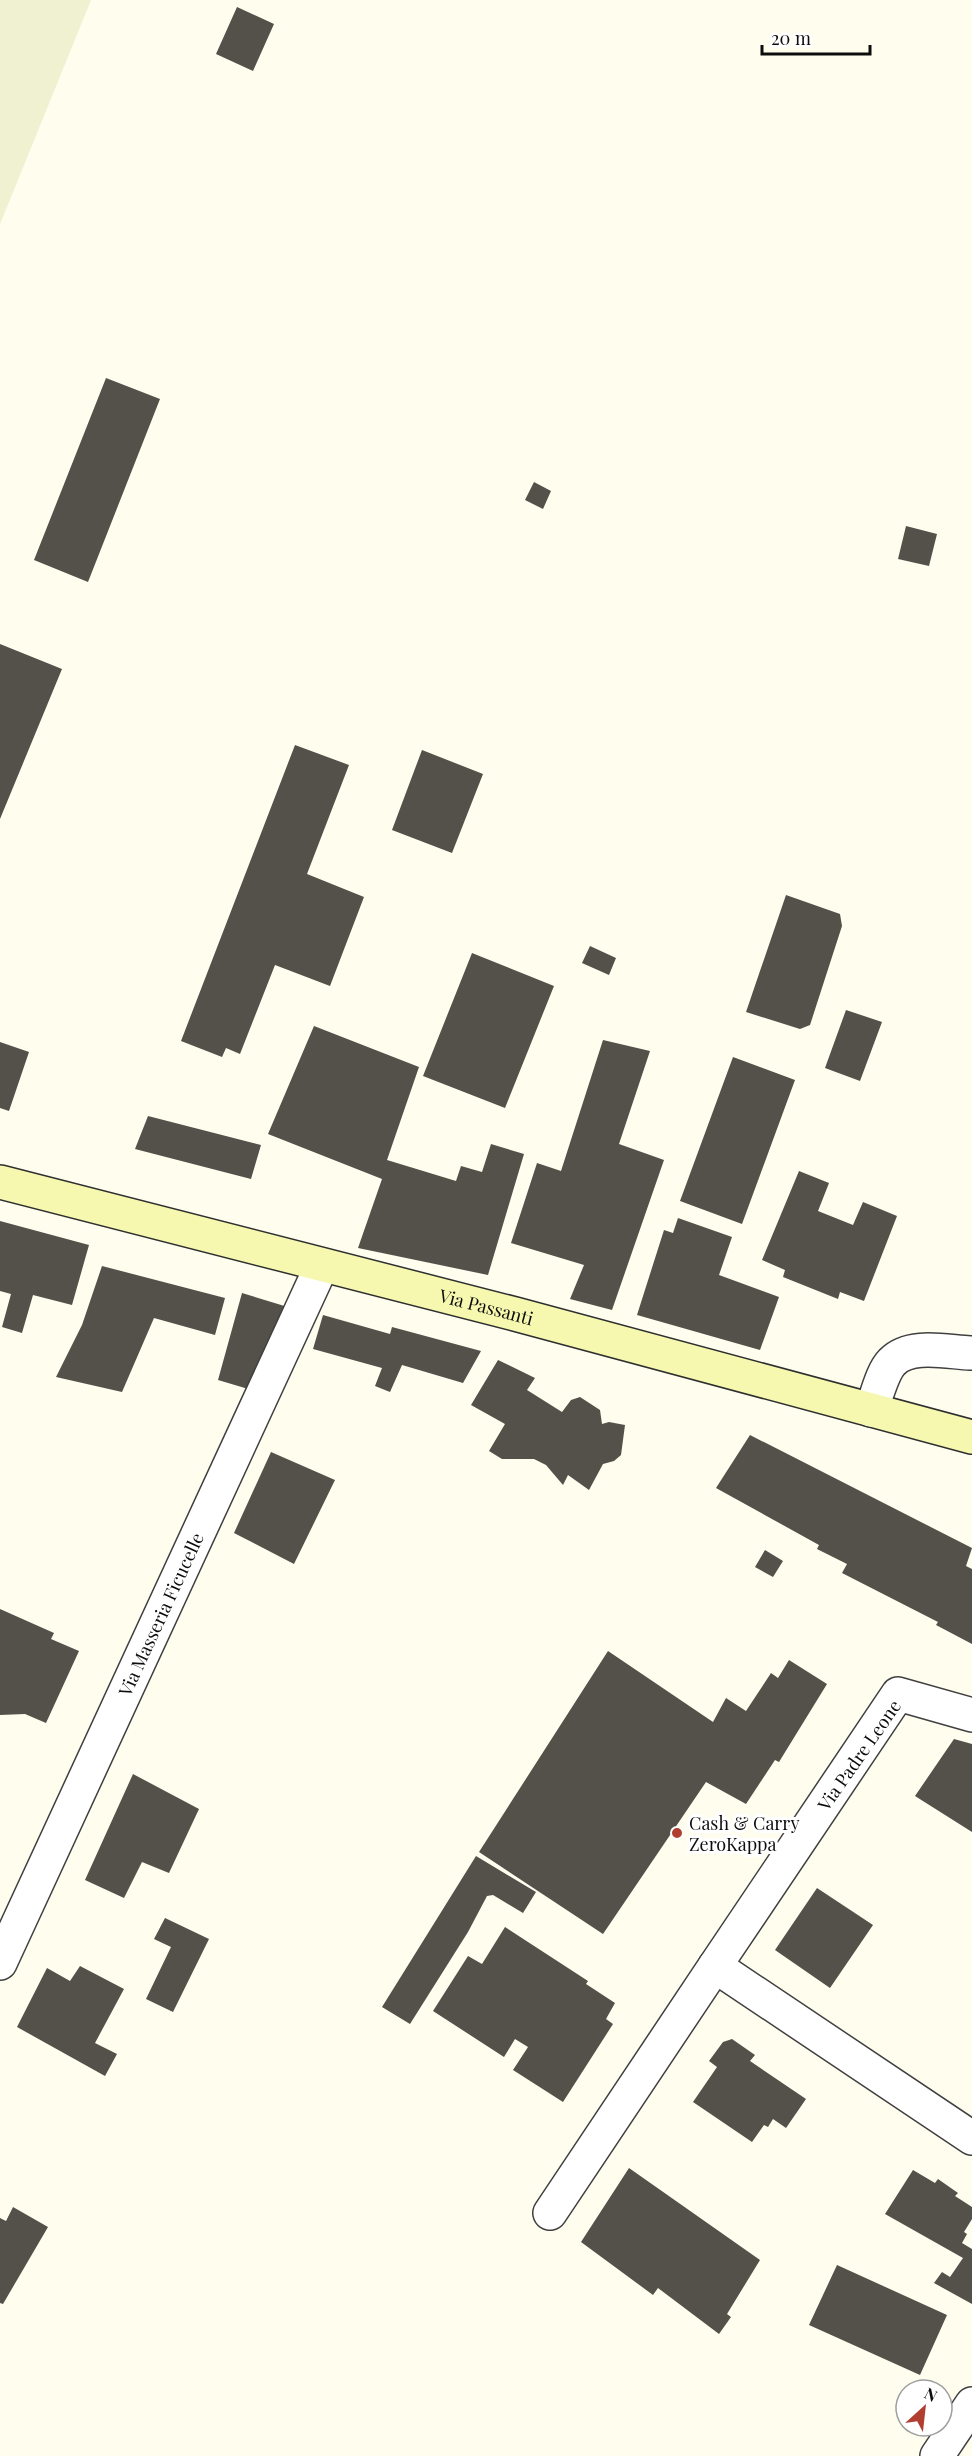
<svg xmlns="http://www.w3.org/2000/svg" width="972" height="2456" viewBox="0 0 972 2456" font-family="'Playfair Display',serif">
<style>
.farmland{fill:#eff1d0}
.building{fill:#54504a}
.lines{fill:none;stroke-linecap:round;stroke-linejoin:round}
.minor-casing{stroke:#404040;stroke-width:36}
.tertiary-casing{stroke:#404040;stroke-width:36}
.secondary-casing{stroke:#2f2f2f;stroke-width:36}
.minor{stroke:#fff;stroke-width:33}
.tertiary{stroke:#fff;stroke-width:33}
.secondary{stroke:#f5f8ae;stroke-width:33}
.poi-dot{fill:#b13f31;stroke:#fff;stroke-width:2}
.labels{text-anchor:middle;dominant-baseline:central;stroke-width:6;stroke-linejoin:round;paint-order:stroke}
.street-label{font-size:18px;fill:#0d0d0d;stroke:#fff}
.poi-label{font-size:18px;fill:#0d0d0d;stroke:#fff;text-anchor:start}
</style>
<rect width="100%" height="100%" fill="#fefdee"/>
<path class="farmland" d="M0,0H91L0,224Z"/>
<path class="building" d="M237,7L274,24L253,71L216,54Z
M106,378L160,399L88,582L34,560Z
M534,482L551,491L543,509L525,500Z
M906,526L937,534L929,566L898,559Z
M0,644L62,669L0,819Z
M295,745L349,765L307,874L364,897L330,986L275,965L240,1054L226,1048L222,1057L181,1041Z
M422,750L483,774L452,853L392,830Z
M786,895L840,914L842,926L810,1025L800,1029L746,1012Z
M590,946L616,958L609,975L582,963Z
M472,953L554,986L505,1108L423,1076Z
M846,1010L882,1022L860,1081L825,1068Z
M314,1026L419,1067L387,1160L456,1181L461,1166L482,1172L491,1144L524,1154L488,1275L358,1248L382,1179L268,1134Z
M603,1040L650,1051L619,1144L664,1160L612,1310L570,1299L584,1265L511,1243L537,1163L561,1171Z
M0,1042L29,1052L9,1111L0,1108Z
M733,1057L795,1080L742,1224L680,1201Z
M148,1116L261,1145L251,1179L135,1149Z
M799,1171L829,1183L818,1211L853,1225L863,1202L897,1216L864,1301L840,1292L838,1299L783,1277L785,1270L762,1260Z
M678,1218L732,1237L719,1275L779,1297L760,1350L637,1315L664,1230L673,1233Z
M0,1221L89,1245L72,1305L33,1295L22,1333L2,1327L11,1294L0,1291Z
M102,1266L225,1298L215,1335L154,1318L122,1392L56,1377L82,1325Z
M242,1293L291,1308L255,1391L218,1380Z
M323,1315L390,1334L392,1327L481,1351L463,1383L402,1365L390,1392L375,1386L382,1368L313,1349Z
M498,1360L535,1378L527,1390L562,1412L571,1400L580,1397L600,1410L602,1424L609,1422L625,1425L621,1455L614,1461L603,1464L589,1490L568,1475L563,1485L546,1465L534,1459H502L489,1451L505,1424L471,1405Z
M750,1435L972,1548L966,1566L972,1569V1644L936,1625L938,1622L842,1573L847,1564L817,1549L819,1545L716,1488Z
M271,1452L335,1480L294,1564L234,1533Z
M765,1550L783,1561L773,1577L755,1567Z
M0,1609L54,1633L51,1639L79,1651L46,1723L25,1714L0,1715Z
M608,1651L713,1722L726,1698L746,1711L771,1673L778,1678L789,1660L827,1684L779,1762L775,1760L746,1804L706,1782L603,1934L479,1852Z
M954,1739L972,1744V1832L915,1796Z
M133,1774L199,1809L169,1873L142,1862L124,1898L85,1880Z
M476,1856L536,1892L523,1913L493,1895L487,1896L468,1932L410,2024L382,2007Z
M817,1888L873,1925L830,1988L775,1950Z
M165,1918L209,1939L173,2012L146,1999L171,1947L154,1939Z
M505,1927L588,1981L586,1984L615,2003L606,2019L613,2024L563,2102L513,2070L528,2047L515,2039L504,2057L433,2011L468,1956L482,1964Z
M80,1966L124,1989L95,2043L117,2054L105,2076L17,2027L47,1968L70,1981Z
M732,2039L755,2055L750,2061L806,2099L786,2128L773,2119L768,2127L764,2125L752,2142L693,2102L717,2067L709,2061L723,2042Z
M629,2168L760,2260L727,2314L731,2317L719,2334L658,2288L653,2295L581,2242Z
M913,2170L935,2183L938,2179L958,2193L955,2196L972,2207V2219L964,2232L967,2234L962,2243L972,2249V2304L934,2283L942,2272L950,2277L963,2258L885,2214Z
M13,2207L48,2227L3,2304L0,2303V2218L6,2221Z
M837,2265L947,2315L920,2375L809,2325Z"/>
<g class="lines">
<g class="minor-casing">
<g id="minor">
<path d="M871,1410C877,1396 882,1372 892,1362C910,1343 947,1352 970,1353"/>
<path d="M972,1715L898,1694L715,1966L972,2138"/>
<path id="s1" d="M0,1963L322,1265"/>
<path d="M550,2213L715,1966"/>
</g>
</g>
<g class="tertiary-casing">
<path id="tertiary" d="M937,2456L972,2404"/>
</g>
<g class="secondary-casing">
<g id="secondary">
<path id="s2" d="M0,1182L515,1314L972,1437"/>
</g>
</g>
<use href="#minor" class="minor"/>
<use href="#tertiary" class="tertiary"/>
<use href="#secondary" class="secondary"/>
</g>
<circle class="poi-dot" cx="677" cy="1833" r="6"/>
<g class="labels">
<g class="street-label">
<text stroke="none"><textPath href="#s2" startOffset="502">Via Passanti</textPath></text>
<text stroke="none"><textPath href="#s1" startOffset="384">Via Masseria Ficucelle</textPath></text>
<text transform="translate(859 1755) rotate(-55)">Via Padre Leone</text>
</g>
<g class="poi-label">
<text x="689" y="1823">Cash &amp; Carry<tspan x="689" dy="21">ZeroKappa</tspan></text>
</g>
</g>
<g transform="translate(924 2408) rotate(27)"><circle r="28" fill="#ffffff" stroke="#9e9e9e" stroke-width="1.5"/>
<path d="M0-4.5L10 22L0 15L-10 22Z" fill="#b13f31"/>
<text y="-9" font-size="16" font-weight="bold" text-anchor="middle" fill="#0d0d0d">N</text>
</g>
<path d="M762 45v9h108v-9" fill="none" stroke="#0d0d0d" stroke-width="3"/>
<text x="771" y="45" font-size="18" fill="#0d0d0d" stroke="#ffffff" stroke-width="4.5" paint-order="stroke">20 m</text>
</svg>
